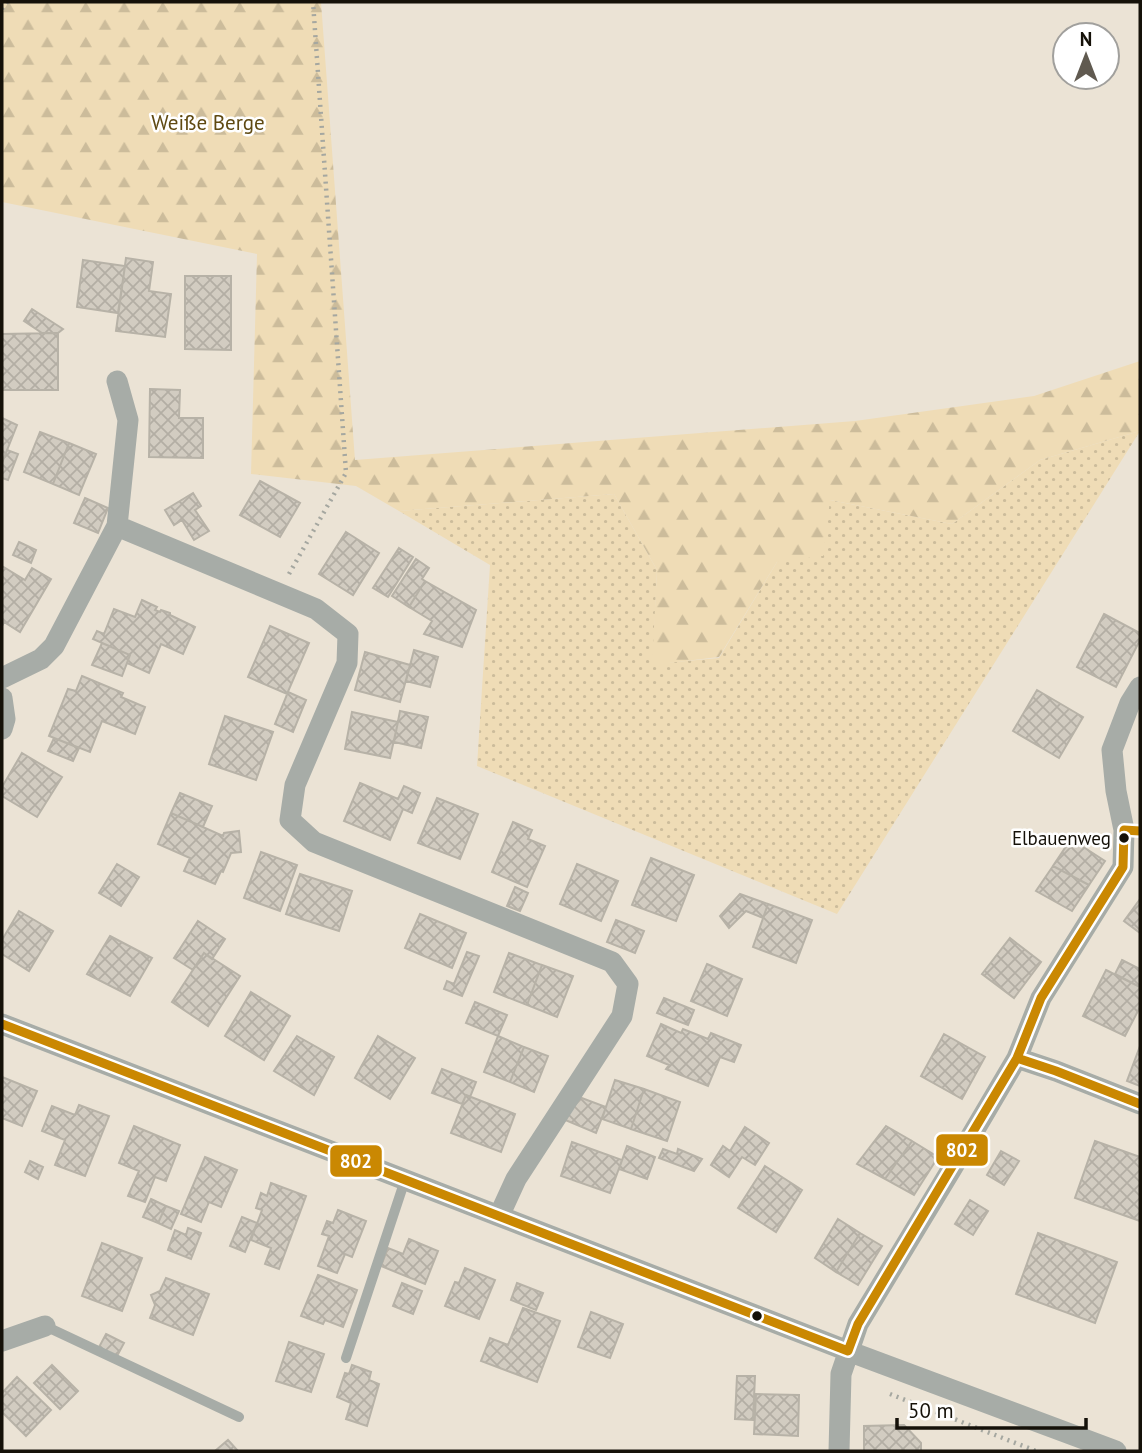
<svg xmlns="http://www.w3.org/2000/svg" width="1142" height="1453" viewBox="0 0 1142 1453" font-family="'PT Sans',sans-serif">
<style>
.grass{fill:url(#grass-dots)}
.forest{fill:url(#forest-firs)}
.building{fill:url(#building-cross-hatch);stroke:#b7b2a7;stroke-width:2}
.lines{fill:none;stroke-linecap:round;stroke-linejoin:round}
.path{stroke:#a5a7a0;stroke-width:4.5;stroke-dasharray:2 5;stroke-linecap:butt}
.lane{stroke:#a7aca7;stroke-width:10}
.street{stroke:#a7aca7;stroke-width:21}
.bus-1-casing{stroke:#fff;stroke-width:14}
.bus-1{stroke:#ca8802;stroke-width:9}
.bus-dot{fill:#151109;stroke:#fff;stroke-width:2.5}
.labels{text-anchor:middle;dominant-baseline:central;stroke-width:5;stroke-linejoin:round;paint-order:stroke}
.bus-label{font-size:19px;fill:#151109;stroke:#fff;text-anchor:end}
.park-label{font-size:21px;fill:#5f4911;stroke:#fff}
.line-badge{stroke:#fff;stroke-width:2.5}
.badge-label{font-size:19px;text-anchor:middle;font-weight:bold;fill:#fff}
</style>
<defs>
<pattern id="grass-dots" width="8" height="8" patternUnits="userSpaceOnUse" patternTransform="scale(1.75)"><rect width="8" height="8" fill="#efdcb6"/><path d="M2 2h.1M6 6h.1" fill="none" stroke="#ccbc9b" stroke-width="1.8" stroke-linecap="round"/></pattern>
<pattern id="forest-firs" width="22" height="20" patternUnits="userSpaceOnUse" patternTransform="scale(1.75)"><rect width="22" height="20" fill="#efdcb6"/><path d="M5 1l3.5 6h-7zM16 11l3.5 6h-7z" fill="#ccbc9b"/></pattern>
<pattern id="building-cross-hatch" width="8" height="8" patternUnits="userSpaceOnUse" patternTransform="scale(1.75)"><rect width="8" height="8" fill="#d2ccc1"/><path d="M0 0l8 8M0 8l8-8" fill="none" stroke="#b3aea4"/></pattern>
</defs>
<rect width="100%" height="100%" fill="#ebe3d5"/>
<path class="grass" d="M1140,431L837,914L477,766L490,565L399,511L614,494L657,570L653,664L719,658L777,562L830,500L952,524L1040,460Z"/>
<path class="forest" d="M2,2H321L355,460L855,421L1034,396L1140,361V431L1040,460L952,524L830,500L823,556L777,562L719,657L652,665L657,570L614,494L399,511L356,486L251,474L257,254L2,202Z"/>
<path class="building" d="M126,258L153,262L149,291L171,294L165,337L116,331Z
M83,260L125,266L118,313L77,307Z
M185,276H231V350L185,349Z
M32,309L63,329L58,333H42L24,321Z
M58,333V390H2V334Z
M150,389L180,390L179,418H203V458L149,457Z
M2,418L17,425L2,463Z
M40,432L69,443L53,484L24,472Z
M69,443L96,454L79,495L53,484Z
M7,450L18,454L8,480L2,478V463Z
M260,481L300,503L280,537L240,515Z
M193,493L201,506L195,510L209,531L194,540L182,520L174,525L165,510Z
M85,498L108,508L98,533L74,523Z
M346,532L379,553L353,595L319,574Z
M19,542L36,550L31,563L13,555Z
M399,548L413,557L388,597L373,588Z
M416,559L429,568L422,579L425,581L409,607L392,596Z
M2,566L25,580L32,568L51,579L20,632L4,622L2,626Z
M425,581L476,610L462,647L424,634L432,621L409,607Z
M142,600L157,607L155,610L160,612L161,610L170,613V615L195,627L183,654L161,644L149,673L127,663L130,655L93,639L97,631L104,634L114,609L135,617Z
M1104,614L1140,633V640L1116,687L1077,667Z
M270,626L309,643L287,694L248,677Z
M102,643L130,655L122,676L92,665Z
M414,650L438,657L430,687L406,681Z
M365,652L410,665L400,702L355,690Z
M82,676L123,693L121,697L145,707L135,734L102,721L90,752L49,736L68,689L76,691Z
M1037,690L1083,717L1059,758L1013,731Z
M288,692L306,700L293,732L275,724Z
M400,711L428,717L421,748L394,742Z
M352,712L398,722L390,758L345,749Z
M225,716L273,732L256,780L209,764Z
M54,738L79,748L73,761L48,751Z
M22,753L62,777L37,817L2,796V787Z
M360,783L398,799L404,786L420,793L412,813L403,809L390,840L344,821Z
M180,793L212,806L203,827L171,813Z
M437,798L478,814L460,859L418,843Z
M171,813L223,836L224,833L239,831L241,852L231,853L223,872L221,871L215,884L184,871L190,858L158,844Z
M513,822L532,830L528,839L545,846L527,887L492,872Z
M1071,839L1105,861L1089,885L1053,866Z
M261,852L297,865L280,911L244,898Z
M651,858L694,875L676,921L632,905Z
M117,864L139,877L121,906L99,893Z
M577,864L618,881L601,921L560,904Z
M1053,866L1089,885L1072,911L1036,891Z
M300,874L352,891L339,931L286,914Z
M515,887L528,893L520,911L507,906Z
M740,894L768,904L763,918L746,911L729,928L720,916Z
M1140,899V933L1124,921Z
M768,904L812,920L796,963L753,947Z
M19,911L53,931L29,971L2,954V940Z
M420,914L466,933L452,968L405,948Z
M616,920L644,931L635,953L607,942Z
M198,921L225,939L212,959L204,953L193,970L174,958Z
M110,936L152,958L130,996L87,974Z
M1010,938L1041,962L1014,998L982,974Z
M467,952L479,956L462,996L444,989L447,981L454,984Z
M204,953L240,976L208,1026L172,1002Z
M509,953L542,965L527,1005L494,992Z
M1122,960L1140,969V987L1115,974Z
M707,964L742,979L727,1016L691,1001Z
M542,965L573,976L557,1017L527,1005Z
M1106,970L1140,987V1007L1125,1036L1083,1016Z
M251,992L290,1016L264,1060L225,1036Z
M664,998L694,1010L688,1025L657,1013Z
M475,1002L507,1015L498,1036L466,1023Z
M661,1024L681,1033L683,1029L708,1039L711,1033L741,1045L734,1062L720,1057L708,1086L666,1069L669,1065L647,1056Z
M944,1034L985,1057L962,1099L921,1076Z
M297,1036L334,1057L314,1095L274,1071Z
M378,1036L415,1058L390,1099L355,1078Z
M498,1036L524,1047L510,1082L484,1072Z
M1140,1046V1086L1127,1081Z
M524,1047L548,1056L534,1092L510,1082Z
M442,1069L476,1082L470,1097L466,1095L462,1104L432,1093Z
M2,1077L37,1091L22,1126L2,1118Z
M615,1080L644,1089L631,1129L602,1119Z
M644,1089L680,1102L667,1141L631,1129Z
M466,1095L515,1114L501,1152L451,1133Z
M579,1097L606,1107L596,1133L563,1119Z
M79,1105L109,1116L85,1176L55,1165L65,1140L42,1131L52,1106L75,1115Z
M134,1126L180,1145L166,1181L155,1177L145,1202L128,1196L139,1171L119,1163Z
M886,1126L912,1141L885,1179L857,1164Z
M745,1127L769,1143L755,1165L742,1157L729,1177L711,1165L723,1146L730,1151Z
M912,1141L938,1157L914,1195L885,1179Z
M1095,1141L1140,1157V1221L1075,1198Z
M572,1142L622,1160L610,1193L561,1176Z
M627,1146L655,1157L647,1179L619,1169Z
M663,1149L677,1154L678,1149L702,1159L694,1171L659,1158Z
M1001,1151L1019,1161L1004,1185L987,1175Z
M205,1157L237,1170L221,1207L209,1202L201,1222L181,1214Z
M30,1161L43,1167L38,1179L25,1172Z
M765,1166L802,1190L776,1232L738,1208Z
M271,1183L306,1196L279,1269L265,1264L271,1248L251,1240L262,1210L256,1208L261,1193L267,1196Z
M151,1199L166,1206L158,1223L143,1217Z
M970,1200L988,1211L973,1235L955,1224Z
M166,1206L179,1211L171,1229L158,1223Z
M338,1210L366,1221L352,1257L345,1254L337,1273L318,1266L329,1236L322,1234L327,1221L333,1223Z
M242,1217L257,1223L245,1252L230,1246Z
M838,1219L860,1233L836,1272L815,1258Z
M188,1228L201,1233L191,1259L168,1250L175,1230L186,1235Z
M860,1233L882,1246L858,1285L836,1272Z
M1038,1233L1117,1262L1095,1323L1016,1294Z
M409,1239L438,1251L425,1284L381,1266L388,1248L403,1254Z
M102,1243L142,1258L122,1311L82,1296Z
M465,1268L495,1280L479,1319L445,1306L455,1282L459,1283Z
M318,1275L357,1290L343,1327L325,1320L323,1324L301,1316Z
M166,1278L209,1294L193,1335L150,1318L155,1305L151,1295L160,1291Z
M402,1283L422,1291L413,1314L393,1306Z
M517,1283L543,1293L536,1310L511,1300Z
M523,1308L560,1321L537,1382L481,1361L490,1338L508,1345Z
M591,1312L623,1324L610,1358L578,1347Z
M106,1334L124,1343L116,1358L98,1349Z
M289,1342L324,1354L311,1392L276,1381Z
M52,1365L78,1391L60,1409L34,1383Z
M352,1365L371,1372L369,1380L379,1384L367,1426L346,1419L351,1403L337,1397L345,1373L349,1374Z
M737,1376H755L753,1420L735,1419Z
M17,1377L51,1410L26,1436L2,1412V1393Z
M756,1394L799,1395L798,1436L754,1434Z
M904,1425L921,1443V1451H860H864V1426Z
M228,1440L238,1451H215Z"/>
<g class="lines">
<path class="path" d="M2,9L7,2
M289,574L346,473L313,2
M890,1394L1036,1451"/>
<path class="lane" d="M45,1326L239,1417
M346,1358L405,1180"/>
<path class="street" d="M117,526L316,609L348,634L347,663L295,785L290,820L314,842L612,962L628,984L622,1016L516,1179L499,1216
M2,678L41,659L54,646L117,526L128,420L117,381
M2,698L5,719L2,729
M2,1024L848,1351L1116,1451
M1017,1058L1056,1071L1140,1104
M2,1341L45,1326
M839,1451L841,1374L858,1324L951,1170L1017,1058L1041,998L1123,867L1124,830L1116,791L1112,750L1130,703L1140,687"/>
<g class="bus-1-casing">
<path id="bus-1" d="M2,1024L848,1351L858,1324L1017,1058L1041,998L1123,867L1124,830L1140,831
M1017,1058L1056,1071L1140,1104"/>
</g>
<use href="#bus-1" class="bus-1"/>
</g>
<g class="bus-dot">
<circle cx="1124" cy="838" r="6"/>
<circle cx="757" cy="1316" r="6"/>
</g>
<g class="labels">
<g class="bus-label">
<text x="1111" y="838">Elbauenweg</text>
</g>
<g class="park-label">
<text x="208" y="122">Weiße Berge</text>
</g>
</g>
<g class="line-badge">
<rect x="935" y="1133" width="54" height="34" rx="7" fill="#ca8802"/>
<rect x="329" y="1144" width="54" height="34" rx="7" fill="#ca8802"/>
</g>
<g class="badge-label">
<text x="962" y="1157">802</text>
<text x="356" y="1168">802</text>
</g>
<rect width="1142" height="1453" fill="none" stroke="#151109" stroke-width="7"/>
<g transform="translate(1086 56)"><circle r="33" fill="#ffffff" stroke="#a1a09d" stroke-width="2"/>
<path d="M0-5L12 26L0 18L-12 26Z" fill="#605a50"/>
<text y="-10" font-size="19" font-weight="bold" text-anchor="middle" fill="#151109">N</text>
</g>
<path d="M897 1418v10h189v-10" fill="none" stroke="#151109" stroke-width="3.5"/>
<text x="908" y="1418" font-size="21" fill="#151109" stroke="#ffffff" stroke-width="5" paint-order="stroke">50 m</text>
</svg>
